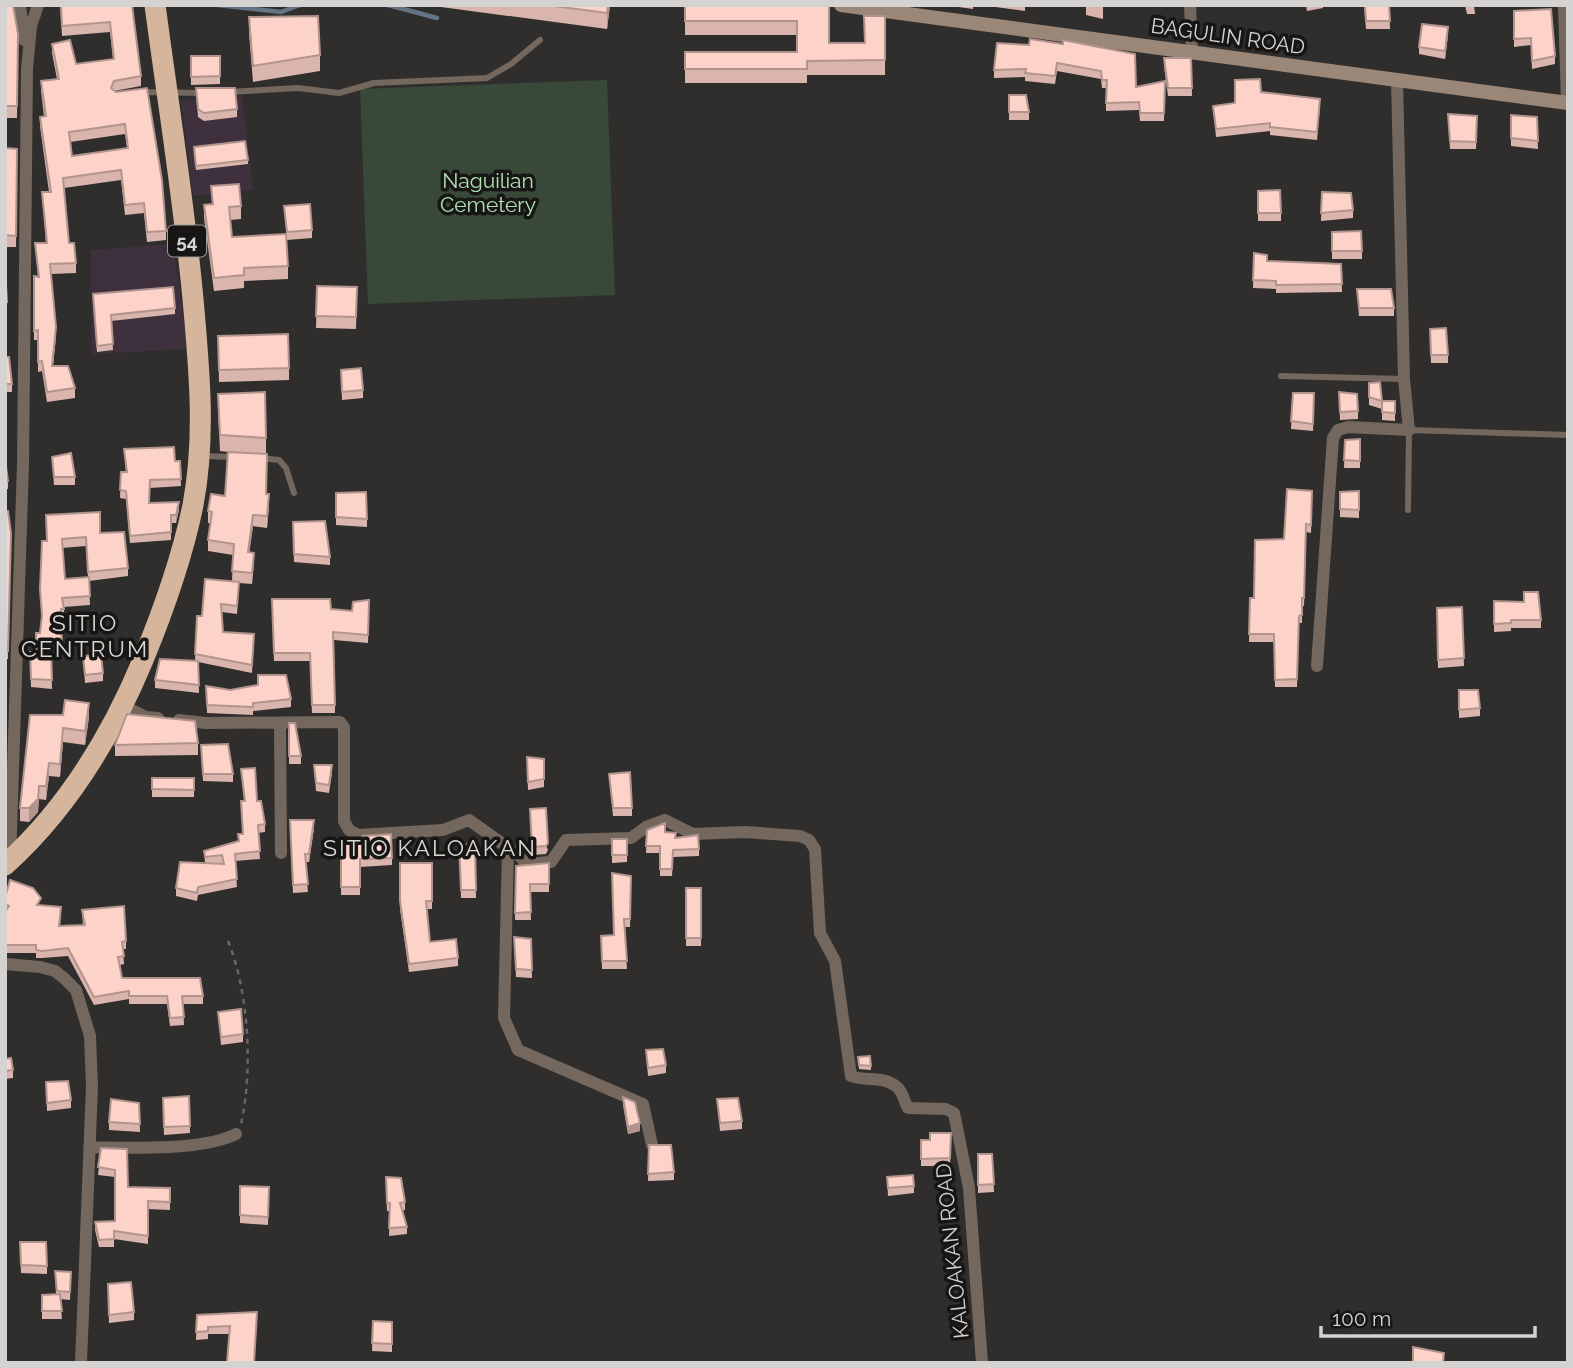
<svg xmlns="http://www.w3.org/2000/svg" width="1573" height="1368" viewBox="0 0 1573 1368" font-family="Raleway,sans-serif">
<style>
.commercial{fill:#3f303d}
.green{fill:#384839}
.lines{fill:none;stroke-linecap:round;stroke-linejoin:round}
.stream{stroke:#647484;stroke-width:4.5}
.path{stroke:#696765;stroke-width:2.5;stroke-dasharray:5 5;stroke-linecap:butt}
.lane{stroke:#74685e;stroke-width:6}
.street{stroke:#74685e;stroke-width:12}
.secondary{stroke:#9b8778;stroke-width:14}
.highway{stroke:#d5b69d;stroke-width:21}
.wall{fill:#dab5ad;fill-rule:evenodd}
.shaded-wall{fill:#b1948d}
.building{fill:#fdd3c9;stroke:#b1948d;stroke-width:2;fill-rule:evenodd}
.labels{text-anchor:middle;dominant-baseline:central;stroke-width:7;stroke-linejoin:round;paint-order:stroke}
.shield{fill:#171615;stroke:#9b9a99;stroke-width:2}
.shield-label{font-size:19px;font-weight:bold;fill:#d4d3d2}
.street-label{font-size:21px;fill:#d4d3d2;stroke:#171615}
.park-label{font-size:21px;fill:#afe0b3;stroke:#171615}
.neighbourhood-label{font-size:23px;letter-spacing:2px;fill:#d8d6d3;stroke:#171615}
</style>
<rect width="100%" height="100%" fill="#302e2c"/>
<path class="commercial" d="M242,95L253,190L193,196L181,101Z
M173,244L188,349L92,354L91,250Z"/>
<path class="green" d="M607,80L615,295L368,304L360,89Z"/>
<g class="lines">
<path class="stream" d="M218,5L281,12L300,5
M388,5L437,18"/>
<path class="path" d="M228,941C249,993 253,1070 241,1124"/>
<path class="lane" d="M140,92L203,93
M228,92L298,88L339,93L374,83L487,78L511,64L540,40
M1281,376L1404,379
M203,456L234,457
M259,458L279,460L286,468L294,493
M1408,510L1409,430L1568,435"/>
<path class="street" d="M20,5L24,40
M1190,5L1192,51
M1564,5L1567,103
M1317,666L1333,438L1338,430L1348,427L1409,430L1404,379L1397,80
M124,706L146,717L158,718
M179,720L205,723L340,722L344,727V821L349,830L358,835L443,830L469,820L521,857L526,864L551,862L566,840L631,838L646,827L665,820L693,834L745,832L800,836L809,840L815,849L820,933L835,961L851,1076C866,1082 883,1075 897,1087C903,1092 904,1101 908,1108L946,1109L954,1113L969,1188L982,1363
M280,724L281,853
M508,850L504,1018L518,1050L643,1104L652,1145
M10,861L23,464L27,69L31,26L38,5
M5,964L40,967L55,971L65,979L76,990L90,1036L92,1086L81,1363
M89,1147C127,1148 203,1151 236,1134"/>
<path class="secondary" d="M841,5L1568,103"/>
<path class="highway" d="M5,865C67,809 111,737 143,660C164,609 182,559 193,505C206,436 199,367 193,299C184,201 168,103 155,5"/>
</g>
<path class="wall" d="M5,5L18,34L17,118H5Z
M60,5H132L141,76V86L114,91L166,231V240L147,242L144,213L125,215L121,180L64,188L69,243L76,263V273L51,274L56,337L53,366L75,388V398L47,402L42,371L38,372V340H34V276L38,277L35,243H46L42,192H49L40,126V117L44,116L41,91V81L57,79L52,53V44L76,64L113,59L110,32L62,36ZM125,134L127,148L72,156L70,142Z
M426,5H610L607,29Z
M685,5H829V43H864L885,16V75H807V83H685V52H797V35H685Z
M944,5H973V9Z
M980,5H1025V11Z
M1086,5H1103V19L1086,15Z
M1306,5H1323V8L1307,11Z
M1364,5H1389L1390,29H1366Z
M1465,5H1476H1474L1475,14H1467Z
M1514,11L1555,56V64L1532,69L1531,45L1514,47Z
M249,17L320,55V71L253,82L249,33Z
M1448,35L1445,59L1419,54V47Z
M1030,39L1136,87L1165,81L1164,121H1140L1139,110L1106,111V88H1102L1101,79L1057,71L1055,84L1025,81V77L994,78V70L1029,45Z
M191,56H220V84L191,85Z
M1164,58H1191L1192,96H1168L1164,66Z
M196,88L237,109V117L204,121L198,117Z
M1261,92L1320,107L1317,140L1270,135V131L1216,137L1213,106L1235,103Z
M1009,95L1029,112V120H1009Z
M1448,114L1477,116L1476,149H1450Z
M1511,115L1537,117L1538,149L1511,146Z
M5,148L17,149L16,247H5Z
M194,151L248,160V164L196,170Z
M211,186L241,206V219L230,220L232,237L288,266V279L244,281V288L214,291L204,218V205L212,204Z
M1258,191L1281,213V221H1258Z
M1322,192L1353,210V218L1321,221Z
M284,206L312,230V238L287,240Z
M1332,232L1362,251V259H1332Z
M1254,253L1267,261L1341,264L1342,292L1276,293V289L1253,288Z
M5,269L7,302V310H5Z
M317,286L357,287L356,329L316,328Z
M1357,289L1394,308V316H1359Z
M93,300L175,308V314L111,321L113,350L97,352Z
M218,336L289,368V380L219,382Z
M1430,337L1448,355V363H1431Z
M5,357L12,384V392H5Z
M341,370L363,390V398L342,400Z
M1339,392L1358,411V419L1340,420Z
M1293,393H1314L1313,431L1291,429Z
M1369,397L1382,401H1395V421L1382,420V409L1369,405Z
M218,409L266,438V494L269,506L267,528L253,526L249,552L254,564L252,584L239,583L237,614L222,612L223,632L254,634L252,673L198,662L199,693L155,688V680L195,661L197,616H202L232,582L233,555L208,551V540L211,523H208V511L225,496L228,452L220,451Z
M1360,439V468H1344L1345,440Z
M124,449L175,461H180L181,486L150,488L149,503L179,510L176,523H171V540L130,543L126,499L120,498L121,472H126Z
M52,457L75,477V485H54Z
M5,460L8,481V489H5Z
M1312,491L1311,533L1306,532L1304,606H1302V623H1299L1297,687H1275L1274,642H1249L1250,598H1254L1284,539Z
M1359,491V518L1340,517V492Z
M336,493L367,519V527L336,525Z
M5,511H8V659H5Z
M293,522L330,557V565L294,562Z
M100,533L128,568V576L89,581L90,605L64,607V618H61L62,656L51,657L52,689L31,687L30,652H36L42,619L40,589L42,541ZM86,546L88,577L65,579L62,548Z
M369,600L368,643L334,640L335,713H312L310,661H274L272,607L352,611Z
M1494,601L1541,620V628H1511V631L1494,632Z
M1462,607L1464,666L1438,668L1437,608Z
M83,656L103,673V681L85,683Z
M206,686L291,699V707L253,711V715L207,713Z
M1459,690L1480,708V716L1459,718Z
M30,715L89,717L85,745L63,742L60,777L49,776L46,800L39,799L38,812L29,822L20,821V808Z
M289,723L301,756V764H289Z
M198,743V755L115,756V745Z
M201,745L233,774V782L203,781Z
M527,757L544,759V787L528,790Z
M314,765L332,773L329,793L316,791Z
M241,769L257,801L265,824V832L258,833L260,859L235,861L237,887L198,895L197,901L176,896V888L205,863L204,851L238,841V834H242L244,801Z
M609,774L632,808V816H613Z
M152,778H194V797H152Z
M530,809L548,850L546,854L532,855Z
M290,820L314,828L309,862H305L308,892L293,893Z
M647,830L665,832L699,849V856L673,857L672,876H660V853H646Z
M612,839H627V862L612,863Z
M341,843L392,858V865L360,867V895H341Z
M459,844H475L476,898H461Z
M400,863H432V909H427L430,942L458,958V966L409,972L400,909Z
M549,863V892H530L531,920H515L516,866Z
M631,876L630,927H624L627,969H602L601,936L614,935Z
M686,888H701V946H686Z
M5,898L41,906L61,915L60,926L83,925L82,910L126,941V949H123L124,964L120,965L122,978L203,996V1004H183L184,1025L170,1026L167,1004H129V999L94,1005L68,956L42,958H36V953H5Z
M514,937L531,939L532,978L516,977Z
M218,1012L243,1034V1042L221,1045Z
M646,1050L666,1065V1073L648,1076Z
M870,1056L871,1070L859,1069L858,1057Z
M5,1059L13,1070V1078L5,1079Z
M46,1082L71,1100V1108L47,1111Z
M189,1096L190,1133L164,1135L163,1098Z
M623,1097L640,1131L628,1134L623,1105Z
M717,1099L742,1121V1129L720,1131Z
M139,1103L140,1132L109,1130V1122Z
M951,1133L950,1166H921V1140H930Z
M649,1145L674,1172V1180L648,1181Z
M101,1148L128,1187L170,1188V1210L148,1209V1244L114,1239V1247H99L95,1230V1222L115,1221V1177L98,1175Z
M978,1154H992L994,1192L978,1193Z
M386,1177L405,1202V1210H403L407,1227V1234L389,1236L390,1211H387Z
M887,1177L914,1186V1193L888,1196Z
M240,1186L269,1187L268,1225L240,1223Z
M20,1242L47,1266V1274L21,1273Z
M55,1271L71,1272L70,1300L60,1299L62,1319H42V1295H56Z
M108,1284L134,1312V1320L109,1323Z
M257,1312L229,1334H208V1339L196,1340L197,1315Z
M373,1321L392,1322V1352L372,1351Z"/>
<path class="shaded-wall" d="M608,5H610L607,29V13Z
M1448,27V35L1445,59V51Z
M269,494V506L267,528V516Z
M179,502V510L176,523V515Z
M253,515V526L248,564V552Z
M89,703V717L85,745V731Z
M63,728V742L60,777V764Z
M49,763V776L46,800V786Z
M39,786L38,812L29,822V808Z
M314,820V828L309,862V854Z
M640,1123V1131L628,1134V1127Z"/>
<path class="building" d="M5,5H13L18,34L17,106H5Z
M61,5H132L141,76L114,81L111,88L116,92L147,88L162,180L166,231L147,232L144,203L125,205L121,170L63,178L69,243H74L76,263L50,264L56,327L52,366H68L75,388L47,392L42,361L38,362V330L34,331V276L39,277L35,243H47L42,192H51L40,117L46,116L41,81L59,79L52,44L70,40L76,64L114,59L110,22L62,26ZM125,124L128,148L72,156L69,132Z
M546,5H608L607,13Z
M685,5H829V43H865L864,16H885V60L807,61V69H685V52H797V21H685Z
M1365,5H1389L1390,21H1366Z
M1551,9L1555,56L1532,61L1531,38L1514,39V11Z
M318,16L320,55L253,66L249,17Z
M1422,24L1448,27L1445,51L1419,47Z
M1030,39L1063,44V40L1135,54L1136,87L1165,81L1164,113H1140L1139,102L1106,103L1107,80H1102L1101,71L1057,63L1055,76L1025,73L1026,69L994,70L997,43L1029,45Z
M191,56H220V76L191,77Z
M1164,58H1191L1192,88H1168Z
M1260,79L1261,92L1320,99L1317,132L1270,127V123L1216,129L1213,106L1235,103V80Z
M196,88H235L237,109L204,113L198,109Z
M1009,95H1026L1029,112H1009Z
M1448,114L1477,116L1476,142L1450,141Z
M1511,115L1537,117L1538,141L1511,138Z
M245,141L248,160L196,166L194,147Z
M5,148L17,149L16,236L5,235Z
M239,184L241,206L229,207L232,237L286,234L288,266L244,268V275L214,278L204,205L213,204L211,186Z
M1280,190L1281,213H1258V191Z
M1322,192L1351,193L1353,210L1321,213Z
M310,204L312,230L287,232L284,206Z
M1361,231L1362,251H1332V232Z
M1254,253L1267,255V261L1341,264L1342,284L1276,285V281L1253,280Z
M5,269L7,302H5Z
M317,286L357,287L356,317L316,316Z
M173,287L175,308L111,315L113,344L97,346L93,294Z
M1357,289H1391L1394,308H1359Z
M1446,328L1448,355H1431L1430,329Z
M288,334L289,368L219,370L218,336Z
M5,357H9L12,384H5Z
M361,368L363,390L342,392L341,370Z
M1380,382L1382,401L1369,397V383Z
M265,392L266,438L220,435L218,394Z
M1339,392L1357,394L1358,411L1340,412Z
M1293,393H1314L1313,424L1291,421Z
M1382,401H1395V413L1382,412Z
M1360,439V461L1344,460L1345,440Z
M174,447L175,461H180L181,479L150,480L149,503L179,502L176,515H171V532L130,536L126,491L120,490L121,472H127L124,449Z
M228,452L267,454L266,494H269L267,516L253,515L248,552L254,553L252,573L232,571L234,544L208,540L212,512L208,511L211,494L225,496Z
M71,453L75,477H54L52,457Z
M5,460L8,481H5Z
M1287,489L1312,491L1311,525L1306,524L1304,598H1302V615L1299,616L1297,679L1275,680L1274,634H1249L1250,598H1254L1255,540L1284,539Z
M1359,491V510L1340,509V492Z
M366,492L367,519L336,517V493Z
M5,511H8L11,533L8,651H5Z
M100,512V533L124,532L128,568L88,572L86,537L62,539L65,579L89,577L90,596L62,598L64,609H61L62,647L51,648L52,680L31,679L30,652H36V633H40L42,616L40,589L42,541H47L46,515Z
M325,521L330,557L294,554L293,522Z
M205,579L239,582L237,606L221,604L223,632L254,634L252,665L195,654L197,616H202Z
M1524,592H1538L1541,620H1511V623L1494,624V601L1524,602Z
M272,599H330L331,609L352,611L353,602L369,600L368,635L333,632L335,705H312L310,653H274Z
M1462,607L1464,658L1438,660L1437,608Z
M101,655L103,673L85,675L83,656Z
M160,659L198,661L199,685L155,680Z
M258,675H286L291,699L253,703V707L207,705L206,686L230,690L258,685Z
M1459,690H1478L1480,708L1459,710Z
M65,700L89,703L85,731L63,728L60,764L49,763L46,786H39L38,799L29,808H20L30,715H63Z
M127,714L195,721L198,743L115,745Z
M289,723H295L301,756H289Z
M228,744L233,774H203L201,745Z
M527,757L544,759V779L528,782Z
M314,765H332L329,785L316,783Z
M255,768L257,801H261L265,824L258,825L260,851L235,854L237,879L198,887L197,893L176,888L180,862L224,864L222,855L205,857L204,851L239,841L238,834H243L241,801H245L241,769Z
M630,772L632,808H613L609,774Z
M152,778H194V790L152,789Z
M546,808L548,843L546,846L532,847L530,809Z
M290,820H314L309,854H305L308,884L293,885Z
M665,823V832L676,833L675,838L698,835L699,849L673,850L672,869H660V846H646L647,830Z
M391,834L392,858L360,859V887H341V843H364L363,836Z
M612,839H627V855H612Z
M459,844H475L476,890H461Z
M400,863H432V901H426L430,942L456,939L458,958L409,964L400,901Z
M549,863V884H530L531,912L515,913L516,866Z
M612,873L631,876L630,919H624L627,961H602L601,936L614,935Z
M10,880L33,888L41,898L37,905L61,907L59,926L85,925L82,910L124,906L126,941L122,942L124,956L118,957L122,978H200L203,996H182L184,1017L170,1018L167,996H129V991L94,997L68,948L42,951L36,950V945H5V912L9,906L5,904V898Z
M686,888H701V938H686Z
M514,937L531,939L532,970L516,969Z
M241,1009L243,1034L221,1037L218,1012Z
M663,1049L666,1065L648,1068L646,1050Z
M870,1056L871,1066L859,1065L858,1057Z
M11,1058L13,1070L5,1071V1059Z
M68,1081L71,1100L47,1103L46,1082Z
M189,1096L190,1126L164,1127L163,1098Z
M623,1097L635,1102L640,1123L628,1127Z
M738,1098L742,1121L720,1123L717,1099Z
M111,1099L139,1103L140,1124L109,1122Z
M930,1133H951L950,1158L921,1159V1140H930Z
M649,1145H671L674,1172L648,1174Z
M101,1148L127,1149L128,1187L170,1188V1202L148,1201V1236L114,1231V1239L99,1240L95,1222L115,1221V1170L98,1167Z
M978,1154H992L994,1184L978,1185Z
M913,1175L914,1186L888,1188L887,1177Z
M386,1177L401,1178L405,1202L400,1203L407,1227L389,1228L390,1203H387Z
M240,1186L269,1187L268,1217L240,1215Z
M20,1242H46L47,1266L21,1265Z
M55,1271L71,1272L70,1292L57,1291Z
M131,1282L134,1312L109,1315L108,1284Z
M60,1294L62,1311H42V1295Z
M257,1312L254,1363H227L230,1326L208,1327V1331L196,1332L197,1315Z
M373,1321L392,1322V1344L372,1343Z
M1413,1347L1444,1353L1443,1363H1413Z"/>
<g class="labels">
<rect class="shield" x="168" y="225.5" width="38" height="31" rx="5"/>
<g class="shield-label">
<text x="187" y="241">54</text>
</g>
<g class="street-label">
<text transform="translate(1228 36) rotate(8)">BAGULIN ROAD</text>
<text transform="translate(952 1251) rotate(-96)">KALOAKAN ROAD</text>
</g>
<g class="park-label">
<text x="488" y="180">Naguilian<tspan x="488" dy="24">Cemetery</tspan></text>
</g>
<g class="neighbourhood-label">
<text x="85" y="622">SITIO<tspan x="85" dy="26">CENTRUM</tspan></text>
<text x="430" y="847">SITIO KALOAKAN</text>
</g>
</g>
<rect width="1573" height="1368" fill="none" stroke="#d4d3d2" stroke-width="14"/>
<path d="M1321 1326v10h214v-10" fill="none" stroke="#d4d3d2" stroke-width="3.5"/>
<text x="1332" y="1326" font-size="21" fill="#d4d3d2" stroke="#171615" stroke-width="5" paint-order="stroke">100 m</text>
</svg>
